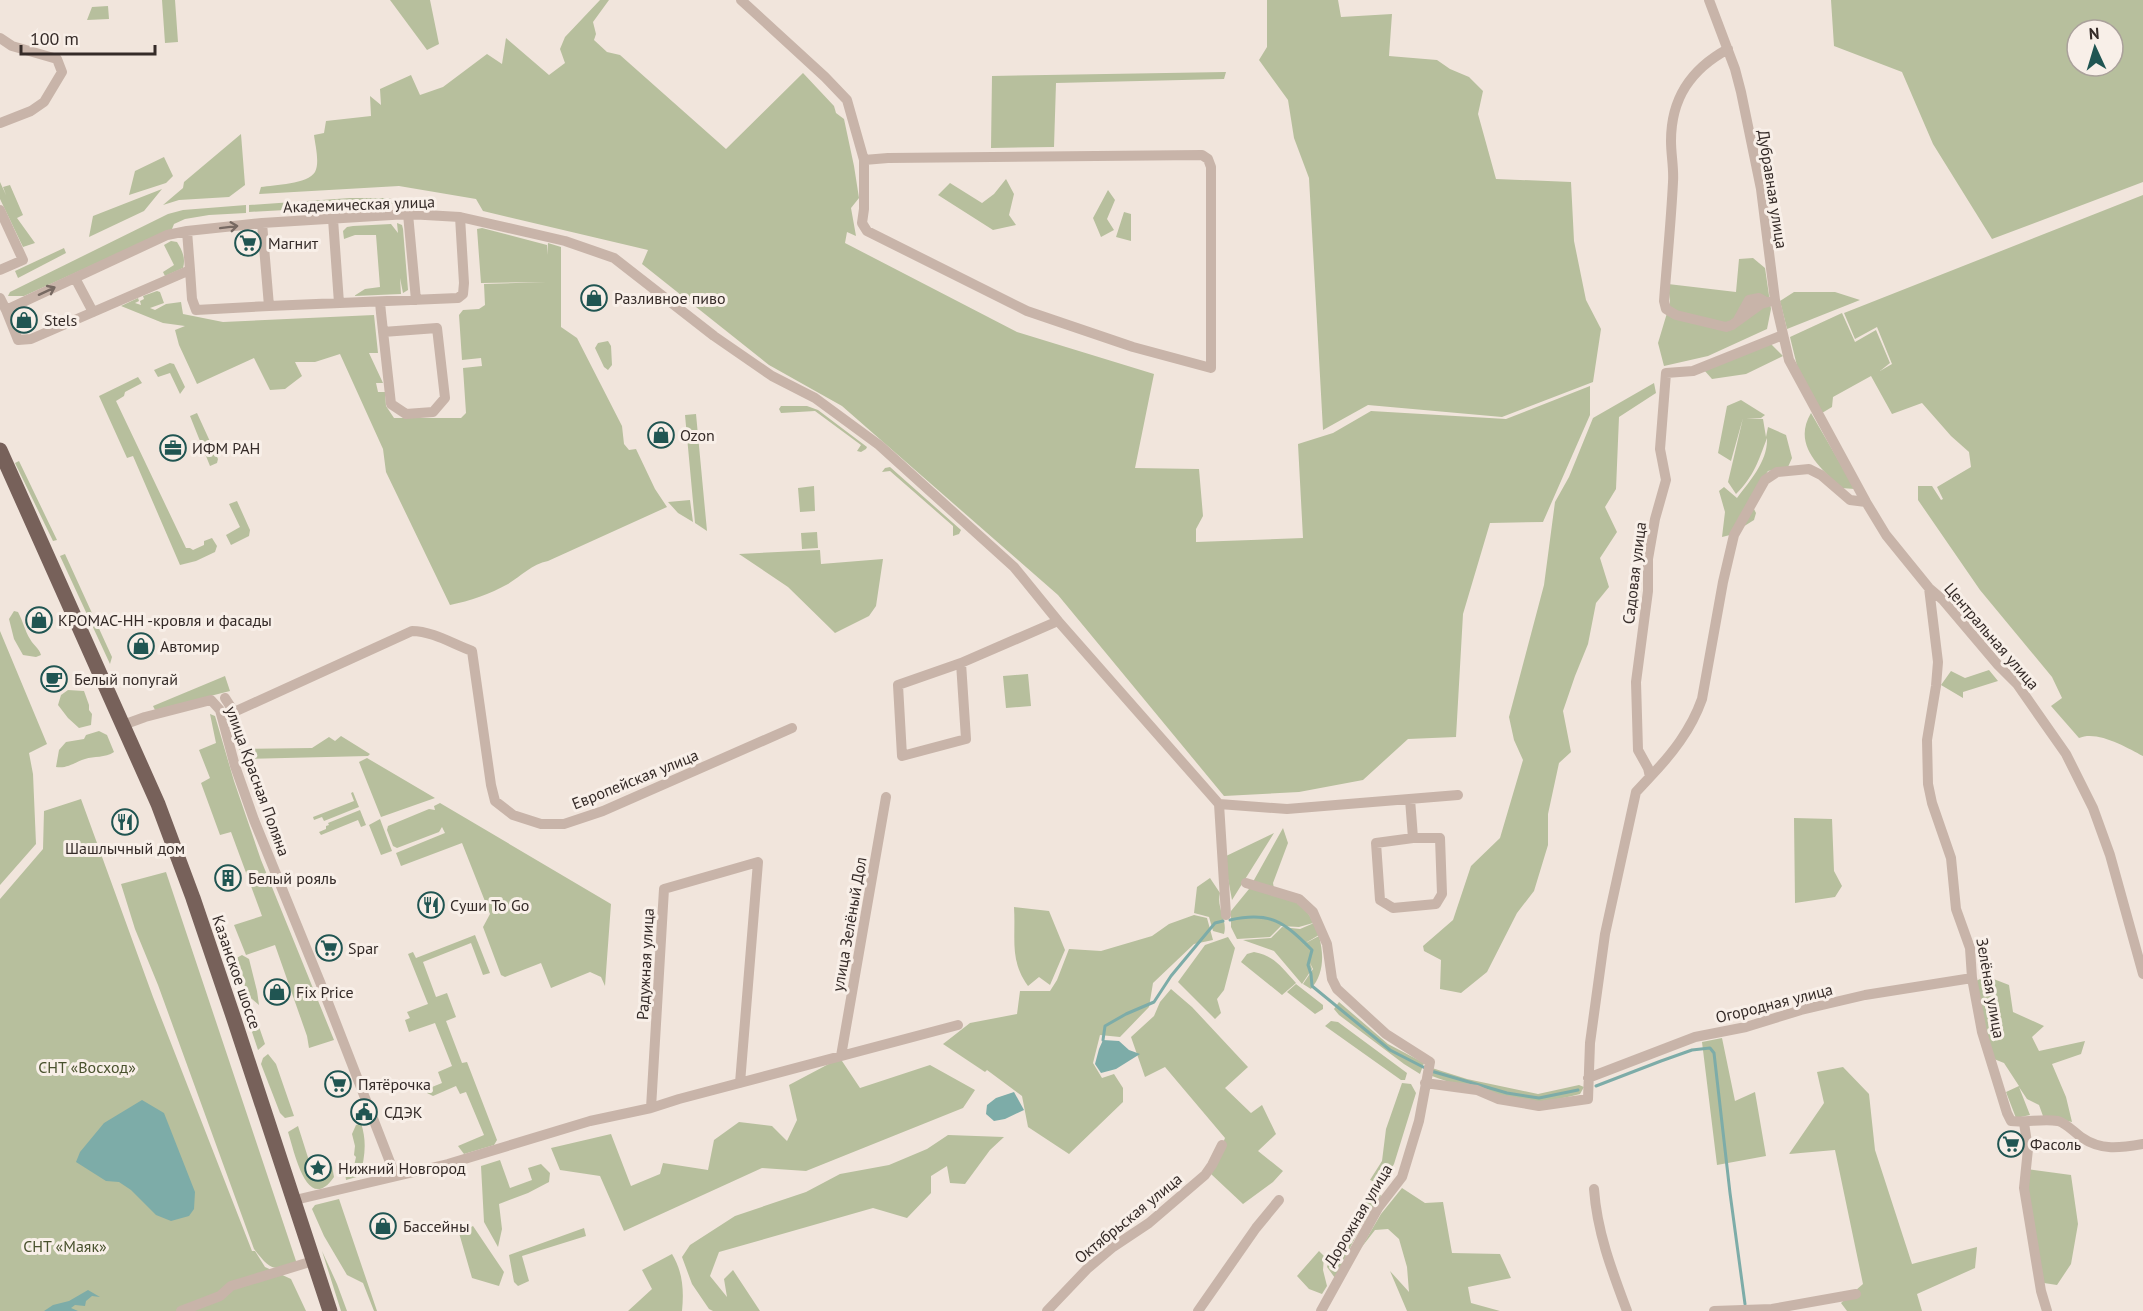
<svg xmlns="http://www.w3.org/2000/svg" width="2143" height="1311" viewBox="0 0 2143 1311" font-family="'PT Sans',sans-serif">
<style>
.green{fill:#b7bf9d;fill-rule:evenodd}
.water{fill:#7daca8}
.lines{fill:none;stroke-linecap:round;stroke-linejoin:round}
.stream{stroke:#7daca8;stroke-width:3}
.minor{stroke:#c8b4a9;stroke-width:10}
.primary{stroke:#77615a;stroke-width:15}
.oneway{stroke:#776962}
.labels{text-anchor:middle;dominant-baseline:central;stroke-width:6;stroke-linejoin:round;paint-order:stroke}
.street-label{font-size:16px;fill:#352b28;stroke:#f8efe8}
.poi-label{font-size:16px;fill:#352b28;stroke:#f8efe8;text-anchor:start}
.park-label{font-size:16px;fill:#49522e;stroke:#f8efe8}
</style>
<rect width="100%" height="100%" fill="#f1e5dc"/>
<path class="green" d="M162,0H175L178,42L165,43Z
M390,0H430L439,44L427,50Z
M600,0H609L593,22L596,34L594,40L607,52L620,55L726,149L803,73L834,106L836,113L844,119L854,166L859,198L851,208L856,236L847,232L845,243L1017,332L1154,374L1135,468L1199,469L1203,516L1196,529V542L1303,538L1298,444L1333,433L1371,411L1506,419L1590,386V415L1543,522L1490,523L1463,614L1456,737L1408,739L1363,780L1299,792L1224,796L1058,595L842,406L769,365L642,264L648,250L483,211L476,199L399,186L259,194L261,187C274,185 308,184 315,172C320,163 315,144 314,135L324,133L326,121L371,116L370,96L381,105L380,89L411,75L420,95L443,87L487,54L502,64L506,38L549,75L565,63L560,49L565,37Z
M1267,0H1338L1341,17L1392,14L1389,56L1437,60L1450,69L1469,77L1483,91L1478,114L1496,179L1571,182L1574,241L1586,300L1601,329L1593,382L1502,417L1368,405L1323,430L1309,178L1294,138L1288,100L1259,60L1267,47Z
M1831,0H2143V182L1992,239L1933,144L1902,72L1834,46ZM2077,30H2113V66H2077Z
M108,6L109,19L87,20L92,7Z
M1226,72L1224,79L1056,83L1054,147L991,148L992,76Z
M241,134L245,185L229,197L179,200L163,205L183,188L184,182Z
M164,157L173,176L166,183L129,195L135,171Z
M1006,179L1014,194L1009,215L1016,225L993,230L938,195L950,183L982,203L994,194Z
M0,182L6,195L3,187L10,185L23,215L17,218L35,243L23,247L0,199Z
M162,189L144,211L89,237L93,216Z
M1108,190L1115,200L1107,219L1114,230L1101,237L1093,218Z
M2143,195V756C2126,747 2097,730 2079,738L2051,706L2062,698L2052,677L1980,590L1918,500V486H1932L1941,500L1943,499L1937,487L1971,467L1969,452L1951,436L1922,403L1892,414L1871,376L1833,397L1832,407L1822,413L1798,370L1790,337L1842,313L1855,342L1876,330L1890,363L1880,371L1892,364L1877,327L1855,339L1844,313Z
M350,198H390L393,204L249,212V205Z
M246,205V213L209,215L185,219L174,224L172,229L24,296H8L10,292L168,214L183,210Z
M1124,212L1131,214V241L1116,237Z
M397,223L402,225L403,229L408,290L403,293L400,278L401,294L354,296L365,289L380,287L376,235H355L344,239L343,231L347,227L353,226L391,224L398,233Z
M482,228L547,245V255L548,243L561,247V327L577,338L622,426L624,444L629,450L636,449L655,489L667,507L548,561C532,564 521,576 508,584C490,594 470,601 450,605L386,472L383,449L340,354L315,362H295L302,376L285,389L270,390L254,358L197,384L179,345L175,330L185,326L163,323L121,306L138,298L139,301L135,303L141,305L140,301L144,299L143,296L157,291L160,292L164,303L150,308L155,310L166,304L181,302L183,314L223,322L374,315L378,353H369L383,383H376L378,392H385L386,406L394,418H461L466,413L463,368L482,366L481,358L462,360L459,315L463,310L479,309L485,305L484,284L547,282L481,283L477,229Z
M171,241L177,242C182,250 186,258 183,268L165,276L163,272L174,265L164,245Z
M64,248L66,253L18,278L15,271Z
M1753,258L1765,268L1771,309L1767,329L1708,356L1664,366L1658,343L1670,303L1668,284L1736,292L1739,259Z
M1794,292H1835L1860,300L1787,329L1780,301Z
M608,341L611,346L612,365L608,370L604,367L595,348L598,343Z
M1770,343L1783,356L1746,374L1712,379L1704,370Z
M170,363L174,364L185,387L180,394L170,373L158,377L154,370Z
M138,377L142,383L125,392L124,396L116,401L186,548H190L193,550L204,545V541L212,538L217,546L215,552L196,561L180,565L133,456L127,458L99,396Z
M1654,383L1656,393L1619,417L1616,489L1605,507L1617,532L1600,558L1609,587L1596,603L1588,644L1575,676L1563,711L1571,752L1559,763L1548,814V845L1534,891L1517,913L1487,972L1461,993L1440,989L1441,960L1424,951L1423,946L1453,920L1471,866L1500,838L1523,760L1514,740L1509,717L1544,585L1555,502L1569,477L1593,418Z
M1741,400L1765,415L1761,418H1746L1763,419L1766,437L1768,427L1786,435L1792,458L1788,467L1768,471L1749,499L1756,513L1754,520L1730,535L1722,537L1725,512L1719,491L1724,487L1737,498C1750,481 1768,461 1767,438C1758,462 1754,476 1736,494L1728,482L1743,418L1731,461L1718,453L1727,406Z
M781,406H807L818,410L867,447L866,449L861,452L857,451L861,445L815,411L781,413L779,409Z
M197,413L218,459L217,463L210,466L190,416Z
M1811,413L1855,489L1841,488C1820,467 1792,445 1811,413Z
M696,414L707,531L695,523L685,415Z
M19,461L57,540L53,541L15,463Z
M890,467L961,530L959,534L953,536V526L890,471L882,472L885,468Z
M814,486L815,511L800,512L798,488Z
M690,500L693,522L678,513L668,502Z
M237,501L250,530L249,536L231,545L226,535L240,527L229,504Z
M817,532L818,548L802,549L801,533Z
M820,550L821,564L883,559L876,606L869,616L835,633L788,587L739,554Z
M65,554L112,657L110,664L60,556Z
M14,611L18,612C23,621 25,631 30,639C34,646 39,648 41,655L36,657L23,655L14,639L9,619Z
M0,631L47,744L29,753L33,774L36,844L0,885Z
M1989,670L1998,681L1963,692V698L1941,685L1951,671L1965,678Z
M1028,674L1031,706L1006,708L1003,676Z
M225,676L230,691L155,710L153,706Z
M68,690L84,691L89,705V710L92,714L91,725L79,728L68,718L58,705L61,695Z
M210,714L215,716L234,781L261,860L334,1040L309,1048L307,1036L275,945L246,955L234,925L262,916L231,832L220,835L201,783L210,778L199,750L216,743Z
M99,731L107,735L114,752C105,758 94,756 85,759C75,762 67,769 56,767L59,750L66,742L84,739L86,735Z
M341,736L370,754L368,756L245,759L239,749L312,748L329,737L335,741Z
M367,758L435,798L381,817L359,762Z
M353,792L359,807L324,821L322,817L314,820L313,817L354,801L351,793Z
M81,799L153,997L252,1251H255L265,1267L291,1279L306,1311H0V899L43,849L44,811Z
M440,803L611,904L605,986L601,977L590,972L551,988L541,963L505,977L501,975L483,927L490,914L462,843L401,866L396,853L445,833L442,827L439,832L397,848L393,846L387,830L388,826L429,809L435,810L434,806Z
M360,810L366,825L361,827L358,820L321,835L319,832L326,829V826L329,825L328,823Z
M1794,818L1832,819L1834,871L1842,886L1835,897L1795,903Z
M380,819L392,851L381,855L369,825Z
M1283,828L1288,843L1273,883L1275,894C1293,900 1306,904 1313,923L1299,927L1281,926L1270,937L1237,939L1231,927V911L1249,889Z
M1274,833L1232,900L1224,857Z
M166,872L297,1264C272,1272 270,1269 254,1249L158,985L135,929L121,884Z
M1210,878L1220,893C1216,908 1228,920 1224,934L1213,931L1209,917L1194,913L1197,887Z
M1014,907L1049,911L1065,950L1050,985L1039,977L1028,986C1009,960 1016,938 1014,907Z
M1194,915L1207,918L1213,940L1194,944L1153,983L1149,1007L1120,1037L1100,1035L1093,1063L1102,1078L1114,1074L1123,1088V1102L1069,1154L1028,1127L1022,1096L987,1070L985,1072L943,1044L970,1023L1017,1014L1020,991H1050L1057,980L1069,949L1101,951L1152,936L1169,924Z
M1314,923L1319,935L1302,945L1319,936C1324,955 1324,974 1311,989L1303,984L1313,969L1310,963L1312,969L1302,984L1274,951L1243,940L1271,938L1282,927L1300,929Z
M475,935L490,973L483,975L471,943L423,962L436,997L447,993L456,1017L446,1021L462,1063L467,1062L497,1140L494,1145L464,1154L458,1146L484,1135L466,1092L460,1094L456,1086L433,1096L427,1093V1089L442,1083L438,1072L452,1066L435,1023L409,1032L405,1020L410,1018L407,1012L428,1004L408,954L413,952L416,958Z
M1228,937L1235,948L1224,990L1217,999L1221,1013L1215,1019L1178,982L1205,945Z
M1254,952C1275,956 1282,968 1296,983L1282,995L1241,962L1247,954Z
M242,955L249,959L257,991L259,1005L245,993L246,991L242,973H236L231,961Z
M1986,976L2009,985L2013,1012L2044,1026L2032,1037L2039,1051L2085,1041L2081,1054L2052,1064L2066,1097L2072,1122L2043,1116L2039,1105L2027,1099L2019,1087L2030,1115L2016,1118L2006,1092L2019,1086L2004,1063L1994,1059L1987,1037L1976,981Z
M1296,984L1323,1005V1009L1315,1014L1287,992Z
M1171,989L1192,1007L1248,1067L1225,1088L1251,1113L1262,1105L1276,1134L1258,1151L1283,1171L1273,1182L1243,1204L1211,1174L1225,1138L1165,1067L1145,1077L1131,1037L1154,1016L1160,1002Z
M1339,1002L1388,1044L1424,1063L1420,1074L1404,1064L1339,1015L1334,1009Z
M247,1017L257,1021L265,1044L258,1050Z
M1331,1021L1338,1022L1407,1073L1405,1080H1401L1325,1026Z
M1722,1038L1735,1101L1755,1092L1766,1156L1717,1165L1702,1042Z
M268,1054L276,1064L294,1116L285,1118L280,1113L261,1064L263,1058Z
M840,1058L860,1088L930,1065L975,1090L963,1108L806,1171L762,1168L624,1231L600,1176L560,1170L551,1148L611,1134L631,1186L660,1174L663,1163L708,1170L714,1140L739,1122L772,1126L787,1141L797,1120L789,1085Z
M1843,1067L1869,1094L1875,1150L1912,1264L1977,1247L1975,1268L1917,1294L1922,1311H1847L1841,1303L1863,1284L1835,1150L1789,1154L1824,1103L1817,1072Z
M1432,1068L1467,1079L1538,1094L1579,1085L1584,1087L1580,1094C1568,1097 1556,1100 1543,1101C1517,1103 1455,1085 1429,1075Z
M1402,1083L1411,1084L1416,1093L1394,1164L1382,1185L1370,1180L1382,1161L1386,1129Z
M361,1123C367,1142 365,1156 360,1176L346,1180L345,1173L350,1166H354L356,1157L354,1155L355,1146L352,1134L356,1125Z
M298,1126L311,1167L332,1166L334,1177C307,1216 294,1150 288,1132Z
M948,1135L1004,1137L990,1150L965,1184L950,1183L947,1166L931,1176V1193L907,1218L873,1208L719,1252L710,1276L727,1297L724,1279L733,1270L760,1311H713L709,1309L692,1284L682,1257L690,1245L735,1216L806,1192L840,1174L889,1165L927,1149Z
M500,1160L510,1188L532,1180L528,1168L541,1164L550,1173L549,1182L528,1193L499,1204L502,1229L498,1247L484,1222L481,1166Z
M2027,1169L2071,1175L2078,1224L2071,1264L2057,1285L2044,1283L2028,1191Z
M1375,1187L1381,1196L1359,1230L1335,1278L1327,1267C1332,1252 1341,1241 1349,1228C1357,1214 1364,1200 1375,1187Z
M1402,1188L1425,1203L1443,1202L1452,1253L1500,1254L1511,1278L1468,1287L1471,1303L1500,1311H1407L1390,1271L1409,1292L1407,1267L1399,1239L1388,1229L1375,1230L1361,1248L1381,1214Z
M339,1199L377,1311H374L363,1283L347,1275L324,1236L312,1209L315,1205Z
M473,1226L504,1272L499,1286L472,1278L459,1233Z
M584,1228L586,1236L522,1256L529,1281L518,1286L514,1282L509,1255Z
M322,1251L337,1284L347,1311H341Z
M1319,1251L1324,1256L1323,1270L1327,1286L1322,1294L1309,1289L1297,1276Z
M672,1254C683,1272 684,1291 682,1311H628L652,1289L642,1270Z"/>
<path class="water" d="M1103,1040L1119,1041L1129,1050L1140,1054L1116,1069L1101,1073L1095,1064L1099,1049Z
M1014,1092L1024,1110L1005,1119L994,1121L986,1114L987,1105L996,1098Z
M142,1100L164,1113L195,1192L194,1209L189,1216L171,1221L156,1215L131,1190L119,1182L106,1181L76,1162L80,1152L104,1123Z
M88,1290L100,1297L92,1296L86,1301L85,1306L75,1305L71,1308L78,1311H44L53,1305L69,1301Z"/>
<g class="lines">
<path class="stream" d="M1230,920C1271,911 1284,922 1312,950L1308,965L1311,974L1312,986L1390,1050L1425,1068
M1103,1040L1105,1026L1126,1014L1154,1002L1171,976L1215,923L1223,921
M1431,1071L1507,1093L1539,1098L1578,1090
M1596,1086L1661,1061L1692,1050L1710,1048L1714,1053L1730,1193L1745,1304"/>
<path class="minor" d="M741,0L825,77L847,100L864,160L888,158L1202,155L1208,159L1211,167V368L1133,347L1027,311L867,231L862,223L864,209V160
M1709,0L1735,69L1741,92L1761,189L1775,300L1789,360L1866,502L1886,535L1929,588L1943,600L1998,665L2017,684L2066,754L2093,808L2110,855L2143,974
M0,38L12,46L57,59L62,72L44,102L31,111L0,123
M1728,49C1691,69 1671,98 1671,141C1671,155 1674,168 1673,182C1671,222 1667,261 1664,301L1666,309L1676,315L1726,327L1732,325L1761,304L1775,300
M0,210L23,260L0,270
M408,214L416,300
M333,219L339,303
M262,223L269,306L458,298L463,294L464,283L460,217
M190,270L192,299L196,310L269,306
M75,278L93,312
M0,298L6,310L167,235L187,231L262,223L408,214L460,217L565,241L614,258L714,336L772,376L815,398L879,445L1014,567L1058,621L961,663L898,685L902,756L966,739L961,663
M380,302L381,313L391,404L406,414L433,412L445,398L437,328L383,332
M6,310L18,340L31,339L190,270L187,231
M1738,320L1749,300L1759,298L1766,302
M1929,588L1938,662L1936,686L1927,740L1928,784L1932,803L1951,858L1956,909L1970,948L1972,978L1982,1032L2007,1113L2011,1121C2027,1123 2042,1118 2058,1121C2066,1123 2074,1132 2081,1137C2101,1151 2120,1148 2143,1144
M1058,621L1219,804L1226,915
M225,698L234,712L412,631C432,631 453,644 472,651L491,785L495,801L513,815L541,824H564L603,811L792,728
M123,725L145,717L211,700L220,710L235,766L254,820L320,982L395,1175
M1650,777C1672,754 1691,730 1702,699L1723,582L1734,535L1765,480L1777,472L1809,469L1821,475L1850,500L1866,502
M1410,799L1413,838H1440L1442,894L1436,904L1393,908L1380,900L1376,843L1413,838
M1219,804L1287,809L1458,795
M1246,883L1299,899L1313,912L1327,944L1332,979L1337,989L1386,1034L1430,1062L1419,1121L1402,1177L1378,1208L1321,1311
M841,1056L886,797
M1588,1078L1695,1037L1746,1027L1801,1010L1865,995L1972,978
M1425,1083L1477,1090L1498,1099L1539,1106L1588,1099L1590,1043L1605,934L1636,792L1650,777L1648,768L1638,750L1636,682L1648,591V559L1655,519L1666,480L1660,449L1666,373L1693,371L1783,335
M651,1108L664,889L758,862L740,1083
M2024,1123L2028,1149L2024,1188L2041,1291L2047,1311
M1594,1189C1597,1232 1612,1271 1627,1311
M295,1200L448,1164L590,1121L651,1108L679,1099L958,1025
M181,1311L220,1296L231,1286L313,1261
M1047,1311L1087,1269L1113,1247L1149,1223L1205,1175L1212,1165L1222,1145
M1198,1311L1256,1228L1279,1200
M1714,1311L1772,1309L1856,1294"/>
<path class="primary" d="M0,450L158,804L193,898L234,1019L330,1311"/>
</g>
<defs><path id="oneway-shaft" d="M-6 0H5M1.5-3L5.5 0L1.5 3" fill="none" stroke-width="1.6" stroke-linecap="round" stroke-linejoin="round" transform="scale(1.5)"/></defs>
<g class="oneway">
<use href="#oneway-shaft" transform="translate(229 227) rotate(-7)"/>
<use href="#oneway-shaft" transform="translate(47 291) rotate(-25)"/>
</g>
<defs>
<g id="supermarket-ring" transform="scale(1.35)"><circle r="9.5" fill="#f8efe8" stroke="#205552" stroke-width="1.5"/><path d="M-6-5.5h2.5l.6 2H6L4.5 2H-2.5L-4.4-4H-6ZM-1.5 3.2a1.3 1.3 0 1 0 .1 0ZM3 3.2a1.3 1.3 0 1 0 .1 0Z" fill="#205552"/></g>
<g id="shop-ring" transform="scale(1.35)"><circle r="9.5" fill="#f8efe8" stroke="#205552" stroke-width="1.5"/><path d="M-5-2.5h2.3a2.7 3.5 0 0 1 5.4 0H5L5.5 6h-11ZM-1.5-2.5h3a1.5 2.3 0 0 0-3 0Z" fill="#205552"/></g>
<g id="office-ring" transform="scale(1.35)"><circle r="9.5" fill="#f8efe8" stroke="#205552" stroke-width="1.5"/><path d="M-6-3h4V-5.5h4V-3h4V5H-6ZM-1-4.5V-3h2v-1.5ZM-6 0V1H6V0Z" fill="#205552"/></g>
<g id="cafe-ring" transform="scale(1.35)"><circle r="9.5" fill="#f8efe8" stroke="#205552" stroke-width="1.5"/><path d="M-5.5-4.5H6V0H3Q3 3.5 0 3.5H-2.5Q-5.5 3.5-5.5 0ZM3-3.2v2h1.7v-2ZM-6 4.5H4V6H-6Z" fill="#205552"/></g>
<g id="restaurant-ring" transform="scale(1.35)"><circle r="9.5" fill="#f8efe8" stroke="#205552" stroke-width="1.5"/><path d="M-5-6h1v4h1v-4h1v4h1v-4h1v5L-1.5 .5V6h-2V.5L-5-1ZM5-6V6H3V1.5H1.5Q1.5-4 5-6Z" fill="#205552"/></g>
<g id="building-ring" transform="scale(1.35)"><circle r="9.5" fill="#f8efe8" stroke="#205552" stroke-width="1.5"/><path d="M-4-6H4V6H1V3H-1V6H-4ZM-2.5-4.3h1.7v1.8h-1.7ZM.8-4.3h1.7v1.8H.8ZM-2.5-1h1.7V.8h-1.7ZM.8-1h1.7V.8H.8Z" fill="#205552"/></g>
<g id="civic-ring" transform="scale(1.35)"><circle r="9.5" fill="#f8efe8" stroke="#205552" stroke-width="1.5"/><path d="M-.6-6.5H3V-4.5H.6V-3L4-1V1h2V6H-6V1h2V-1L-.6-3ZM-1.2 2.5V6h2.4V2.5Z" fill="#205552"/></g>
<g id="sight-ring" transform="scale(1.35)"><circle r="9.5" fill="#f8efe8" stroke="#205552" stroke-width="1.5"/><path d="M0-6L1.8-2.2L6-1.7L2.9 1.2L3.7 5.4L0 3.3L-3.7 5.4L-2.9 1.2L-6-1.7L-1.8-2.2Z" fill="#205552"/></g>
</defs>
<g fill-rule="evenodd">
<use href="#supermarket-ring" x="248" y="243"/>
<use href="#shop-ring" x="594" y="298"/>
<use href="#shop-ring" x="24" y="320"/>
<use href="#shop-ring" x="661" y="435"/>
<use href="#office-ring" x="173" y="448"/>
<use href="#shop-ring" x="39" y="620"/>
<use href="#shop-ring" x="141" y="646"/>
<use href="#cafe-ring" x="54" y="679"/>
<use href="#restaurant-ring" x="125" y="822"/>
<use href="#building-ring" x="228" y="878"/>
<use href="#restaurant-ring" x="431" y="905"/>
<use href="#supermarket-ring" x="329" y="948"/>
<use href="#shop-ring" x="277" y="992"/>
<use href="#supermarket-ring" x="338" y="1084"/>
<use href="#civic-ring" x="364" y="1112"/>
<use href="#supermarket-ring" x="2011" y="1144"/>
<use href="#sight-ring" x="318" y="1168"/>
<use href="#shop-ring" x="383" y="1226"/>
</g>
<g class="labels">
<g class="street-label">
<text transform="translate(1773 189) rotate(81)">Дубравная улица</text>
<text transform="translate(359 204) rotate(-2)">Академическая улица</text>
<text transform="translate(1634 573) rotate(-83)">Садовая улица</text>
<text transform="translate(1992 636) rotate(49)">Центральная улица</text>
<text transform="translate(635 779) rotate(-22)">Европейская улица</text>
<text transform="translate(258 781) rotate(70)">улица Красная Поляна</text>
<text transform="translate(849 924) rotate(-80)">улица Зелёный Дол</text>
<text transform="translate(645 964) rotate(-87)">Радужная улица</text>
<text transform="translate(237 972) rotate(71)">Казанское шоссе</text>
<text transform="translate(1991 988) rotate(80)">Зелёная улица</text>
<text transform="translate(1774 1003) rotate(-14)">Огородная улица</text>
<text transform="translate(1358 1215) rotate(-59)">Дорожная улица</text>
<text transform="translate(1128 1218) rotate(-39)">Октябрьская улица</text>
</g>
<g class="poi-label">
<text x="268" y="243">Магнит</text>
<text x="614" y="298">Разливное пиво</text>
<text x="44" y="320">Stels</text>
<text x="680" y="435">Ozon</text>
<text x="192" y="448">ИФМ РАН</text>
<text x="58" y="620">КРОМАС-НН -кровля и фасады</text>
<text x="160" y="646">Автомир</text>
<text x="74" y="679">Белый попугай</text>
<text x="125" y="848" text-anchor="middle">Шашлычный дом</text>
<text x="248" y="878">Белый рояль</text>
<text x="450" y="905">Суши To Go</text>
<text x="348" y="948">Spar</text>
<text x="296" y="992">Fix Price</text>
<text x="358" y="1084">Пятёрочка</text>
<text x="384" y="1112">СДЭК</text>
<text x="2030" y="1144">Фасоль</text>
<text x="338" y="1168">Нижний Новгород</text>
<text x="403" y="1226">Бассейны</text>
</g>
<g class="park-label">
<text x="87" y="1067">СНТ «Восход»</text>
<text x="65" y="1246">СНТ «Маяк»</text>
</g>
</g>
<g transform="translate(2095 48) rotate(356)"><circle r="28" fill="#f8efe8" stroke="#aaa19b" stroke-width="1.5"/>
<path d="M0-4.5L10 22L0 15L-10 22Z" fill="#205552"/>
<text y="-9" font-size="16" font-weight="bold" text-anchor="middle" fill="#352b28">N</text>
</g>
<path d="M21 45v9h134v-9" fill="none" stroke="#352b28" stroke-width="3"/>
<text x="30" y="45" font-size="18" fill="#352b28" stroke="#f8efe8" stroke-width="4.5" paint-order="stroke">100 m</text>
</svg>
